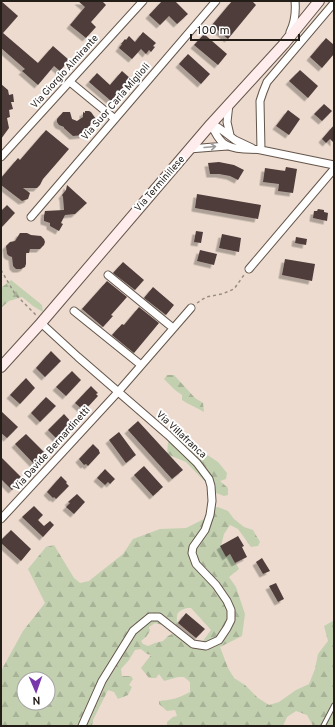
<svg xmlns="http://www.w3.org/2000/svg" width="335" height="727" viewBox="0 0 335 727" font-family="Overpass,sans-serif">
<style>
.forest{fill:url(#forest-firs);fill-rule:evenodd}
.building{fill:#4f3c3b;filter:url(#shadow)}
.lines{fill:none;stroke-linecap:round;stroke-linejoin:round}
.service-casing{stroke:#64554a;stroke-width:5.5}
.minor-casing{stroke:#64554a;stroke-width:9}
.secondary-casing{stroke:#64554a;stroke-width:12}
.path{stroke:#998d83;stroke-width:1.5;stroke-dasharray:3 3;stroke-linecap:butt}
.service{stroke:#fff;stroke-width:3.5}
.minor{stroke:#fff;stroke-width:7}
.secondary{stroke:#feedec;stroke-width:10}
.oneway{stroke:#9c9a98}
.labels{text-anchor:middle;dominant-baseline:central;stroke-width:4;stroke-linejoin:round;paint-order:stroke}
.street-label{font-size:10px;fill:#241e19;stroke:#fff}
</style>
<defs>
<pattern id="forest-firs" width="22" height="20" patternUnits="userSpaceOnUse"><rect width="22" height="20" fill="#c2d0b0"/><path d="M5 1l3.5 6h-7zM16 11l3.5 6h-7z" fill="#a7b297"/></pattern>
<filter id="shadow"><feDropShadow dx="-3.5" dy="3.5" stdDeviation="0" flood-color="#0004"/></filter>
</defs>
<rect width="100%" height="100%" fill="#ecdbce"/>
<path class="forest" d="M11,280L42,305L43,312L33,306L22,297L9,301L1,308V288Z
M167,375H174L195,398L203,403L204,412C196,407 189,405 182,400V395L175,390L164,379Z
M181,440L196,447L203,452L218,462L227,473L226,479L220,481L228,488V495L224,496L216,493L186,462L167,454L168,442Z
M218,507L228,511L234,519L244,527L253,530L260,542L258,546L251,547L238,529L230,525L224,534L221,546L234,559L239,569L229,577L236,587L245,614L242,636L220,647L228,668L234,678L245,685L258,698L269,705L279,702L296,690L309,684L315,669L318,654L328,641L324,626L333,621L334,616V726H313L307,715L296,711L287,717L283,726H167V722L173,717L177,716L175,710L167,711L159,704V701C172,700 179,698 190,692V682L184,677H178L164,681L159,674L156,678H149L141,668L151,655L147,654L141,649L135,650L129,660L121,669L122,676H131L133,679L129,685L132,687L128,695L118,699L114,692L108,690L93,720L92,726H1V671L23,631L45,603L28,569L46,547L54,545L74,578L80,583L89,581L123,554L133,539L160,529L186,528L204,519L214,508ZM187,608H191L211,630L203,641C193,640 184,638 174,633L168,636L163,641L155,643L148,646L143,644L141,641L146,637L150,631L149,627L155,623L167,626L177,625C177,614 175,612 187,608ZM24,679H48V703H24Z"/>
<path class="building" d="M1,1L18,16L3,33L38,63L53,46L69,60L60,71L54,66L38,85L22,71L25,69L1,48Z
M78,1H102L106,5L91,22L96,27L86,38L70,25L85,7Z
M162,1H175L188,14L177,24L169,16L160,25L149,15Z
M232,1H252L256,5L228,39L212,25Z
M143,32L156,43L153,46L155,47L151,52L149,50L146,54L141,49L132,59L119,48L122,44H121L125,39L126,40L129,36L135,42Z
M204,34L227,54L218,65L194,45Z
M326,38L334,45V54L322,68L310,57Z
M188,54L210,74L201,84L179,64Z
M300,70L318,86L308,98L289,81Z
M122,71L131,79L111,101L89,82L97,73L110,85Z
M1,84L8,90L9,95L13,94L14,102H11L13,109L9,110L10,117L7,118L9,128L1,139Z
M324,104L332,111L322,121L314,114Z
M288,110L300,119L289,135L276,126Z
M85,111H89L91,112L96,119L94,122L90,124V126L83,135L73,136L64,128V127L59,125L57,122V119L63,112H70L72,119L77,121L83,117V112L85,113Z
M334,125V143L330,139L326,143L322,139Z
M46,130L69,149L43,179L40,185L37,188H23L30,193L28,199L22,201L1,185V178L18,158L20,160Z
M219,162L234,165L244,170L238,180L230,176L219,174H210L208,163Z
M286,167L297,169L293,193L278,191L279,184L263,182L265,168L285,171Z
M67,185L87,203L75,214L65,215L61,223L63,224L59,231L50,226V223L44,221V216L45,211L64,210L63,197L62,195L66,190Z
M197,194L261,205L258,219L195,208Z
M7,205L15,213L1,228V211Z
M318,209L324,210V212L328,213L327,221L313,218L314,211H317Z
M196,231L203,232L201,243L194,242Z
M20,233H27L31,235L41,236L44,239L45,242L44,245L40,249H30L29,253H26V264L25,267L21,269H16L13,266L12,257L9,256L7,254L6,246L10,242L15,241Z
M222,234L241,238L239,252L219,248Z
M296,237L307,239L306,245L295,243Z
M200,250L217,254L214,265L197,261Z
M285,259L315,264L312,281L282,275Z
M123,262L144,280L135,290L113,273Z
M107,281L127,297L111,315L113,316L103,327L82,309Z
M153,287L174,305L166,315L144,298Z
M139,307L159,323L134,353L112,335L122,324L124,325Z
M51,351L61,361L45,377L36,368Z
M72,371L81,380L66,396L56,387Z
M26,378L35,388L20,404L10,395Z
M91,386L98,393L96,394L98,396L84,411L75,403Z
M46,397L56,406L40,422L31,413Z
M1,411L18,427L7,438L1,433Z
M64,414L73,424L58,440L48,430Z
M138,421L183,470L172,479L128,430Z
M119,432L136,455L126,463L109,440Z
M26,434L46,454L35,465L15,444Z
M93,444L99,450V451L100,453L88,466L86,464L84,465L79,459Z
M1,457L23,479L12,490L1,479Z
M144,466L163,487L153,496L134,475Z
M105,469L115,479L110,484L108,482L105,485L97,478Z
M61,476L67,482L66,483L69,486L56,499L54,497L53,498L47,492Z
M77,494L85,502L74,514L66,507L70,503L68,502Z
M34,506L43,515L38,520L44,526L50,521L54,525L43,537L22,517Z
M11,530L31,549L21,561L1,543V540Z
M238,536L244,546L242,547L247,557L235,563L230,554L226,557L220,546Z
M262,558L270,571L263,574L256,562Z
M276,583L284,599L278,602L269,586Z
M186,613L205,629L196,638L178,623Z"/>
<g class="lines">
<g class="service-casing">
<path id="service" d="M323,726L334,705"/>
</g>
<g class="minor-casing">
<path id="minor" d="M290,32C295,22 296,12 295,1
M70,82L115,119
M229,104L227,122L230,135
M211,124C219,142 224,148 244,149C250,149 255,149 261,150L334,165
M211,124L219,128L235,140L252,148
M189,149L214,147L228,146
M261,150L260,101L263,92L267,82L334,3
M1,157L143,1
M31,217L216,1
M249,269L334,169
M108,275L173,328
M74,311L141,365
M41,323L78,357L168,435L197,463L209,479L211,486L212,501L210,515L205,530L193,547L192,553L196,564L216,585L227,601L231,610V620L227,628L219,640L206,646L193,644L159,617H150L133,631L102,681L82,726
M1,519L118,392L191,308"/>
</g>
<g class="secondary-casing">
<path id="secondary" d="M1,367L41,323L211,124L284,44L319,1"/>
</g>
<path class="path" d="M1,270L15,294L37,316
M197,303L206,297L222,294L234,289L244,275"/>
<use href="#service" class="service"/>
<use href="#minor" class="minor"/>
<use href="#secondary" class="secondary"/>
</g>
<defs><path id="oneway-shaft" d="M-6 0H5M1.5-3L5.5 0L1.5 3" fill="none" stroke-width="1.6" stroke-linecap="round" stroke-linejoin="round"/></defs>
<use class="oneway" href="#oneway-shaft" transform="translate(210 147) rotate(-5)"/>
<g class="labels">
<g class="street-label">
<text transform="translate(65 72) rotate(-48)">Via Giorgio Almirante</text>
<text transform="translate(116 102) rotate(-49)">Via Suor Carla Miglioli</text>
<text transform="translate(160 184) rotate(-49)">Via Terminillese</text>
<text transform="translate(181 435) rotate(43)">Via Villafranca</text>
<text transform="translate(52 449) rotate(-48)">Via Davide Bernardinetti</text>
</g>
</g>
<rect width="335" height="727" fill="none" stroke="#241e19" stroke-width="4"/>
<g transform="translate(36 691) rotate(178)"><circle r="19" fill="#ffffff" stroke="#a7a5a3"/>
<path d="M0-3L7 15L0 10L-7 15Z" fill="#7937ac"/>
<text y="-6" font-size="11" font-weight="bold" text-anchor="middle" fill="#241e19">N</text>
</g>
<path d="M191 34v6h108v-6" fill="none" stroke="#241e19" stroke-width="2"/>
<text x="197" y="34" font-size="12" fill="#241e19" stroke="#ffffff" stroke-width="3" paint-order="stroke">100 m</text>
</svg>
